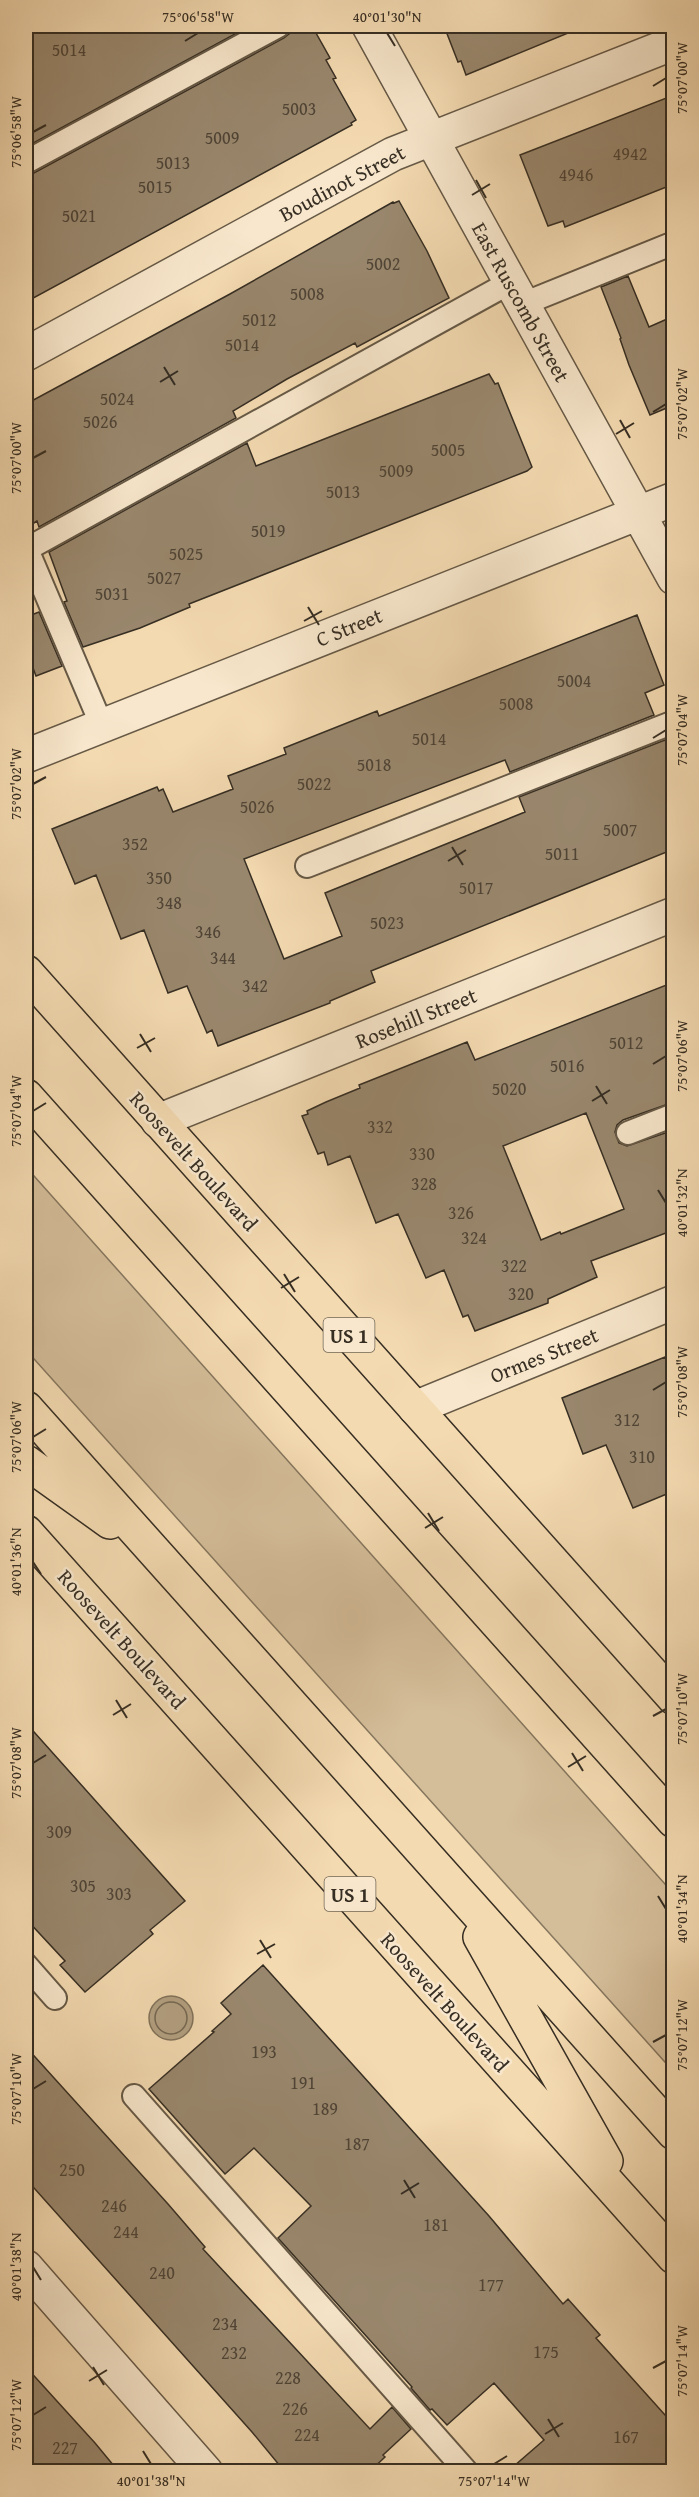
<svg xmlns="http://www.w3.org/2000/svg" width="699" height="2497" viewBox="0 0 699 2497" font-family="'Gentium Book Plus',serif">
<style>
.green{fill:#d4bd99;stroke:#85765e;stroke-width:1.5}
.water{fill:#b3a081;stroke:#81725b;stroke-width:1.5}
.lines{fill:none;stroke-linecap:round;stroke-linejoin:round}
.shore{stroke:#746752;stroke-width:1.5}
.building{fill:#99876d;stroke:#362e23;stroke-width:1.5;fill-rule:evenodd}
.lane-casing{stroke:#665946;stroke-width:26}
.street-casing{stroke:#665946;stroke-width:36}
.highway-casing{stroke:#362e23;stroke-width:36}
.lane{stroke:#f8e7cc;stroke-width:22}
.street{stroke:#f8e7cc;stroke-width:33}
.highway{stroke:#f4dab1;stroke-width:33}
.ticks{fill:none;stroke:#362e23;stroke-width:2}
.labels{text-anchor:middle;dominant-baseline:central;stroke-width:5;stroke-linejoin:round;paint-order:stroke}
.number-label{font-size:18px;fill:#4f4436}
.shield{fill:#f8e7cc;stroke:#706656;stroke-width:1.5}
.shield-label{font-size:20px;font-weight:bold;fill:#362e23}
.street-label{font-size:21px;fill:#362e23;stroke:#f8e7cc}
.neatline{fill:none;stroke:#362e23;stroke-width:2}
.ticks-label{font-size:15px;text-anchor:middle;fill:#362e23}
</style>
<rect width="100%" height="100%" fill="#f4dab1"/>
<filter id="stains"><feTurbulence type="fractalNoise" baseFrequency=".00333" numOctaves="4"/><feColorMatrix values="0 0 0 0 .2 0 0 0 0 .09 0 0 0 0 .02 0 0 0 .5 -.17"/></filter>
<radialGradient id="worn" r=".72"><stop offset=".6" stop-color="#630" stop-opacity="0"/><stop offset="1" stop-color="#630" stop-opacity=".3"/></radialGradient>
<path class="green" d="M26,1167L673,1893V2071L26,1350Z"/>
<path class="water" d="M149 2018a22 22 0 1 1 44 0a22 22 0 1 1-44 0Z"/>
<g class="lines">
<path class="shore" d="M155 2018a16 16 0 1 1 32 0a16 16 0 1 1-32 0Z"/>
</g>
<path class="building" d="M26,26H250L26,147Z
M291,26H312L330,58L326,60L336,78L333,79L356,120L351,123L352,125L26,302V175L32,174L284,38L290,33Z
M444,26H585L466,75L461,61L458,62Z
M674,95V184L565,227L563,221L548,226L520,155Z
M399,201L427,251L449,298L357,347L355,343L287,379L233,411L236,418L39,527L37,521L26,528V404L230,294L393,202L394,203Z
M628,276L649,327L674,316V405L650,415L629,365L620,339L621,338L601,287Z
M489,374L495,384L498,383L532,467L527,471L189,604L190,607L140,628L83,647L64,602L67,601L49,552L247,443L256,466Z
M39,612L62,666L36,676L26,649V617Z
M637,615L664,685L645,693L654,715L510,772L505,760L244,859L284,959L342,936L325,893L525,812L519,797L665,740L674,760V849L371,971L375,982L330,1001V1003L218,1046L212,1030L207,1033L187,986L168,993L144,930L121,939L96,875L75,884L52,829L157,787L159,791L163,789L173,812L233,789L228,776L286,754L284,748L377,711L379,716Z
M674,982V1102L623,1120L617,1125L615,1132L619,1143L627,1146L674,1130V1230L591,1261L597,1277L548,1299V1303L475,1331L468,1315L463,1317L444,1270L426,1278L398,1214L376,1223L350,1156L328,1165L324,1152L318,1154L302,1116L308,1114L307,1111L326,1102L360,1088L359,1085L467,1042L475,1060ZM586,1113L624,1209L561,1234L560,1232L541,1240L503,1146Z
M665,1357L666,1360L674,1357V1491L633,1508L606,1445L583,1454L562,1398Z
M26,1723L185,1901L150,1930L153,1934L85,1992L60,1965L65,1961L27,1920L33,1915L26,1908Z
M263,1965L489,2216L563,2304L568,2299L600,2335L596,2338L674,2425V2472H507L544,2440L494,2383L447,2425L432,2409L430,2410L411,2388L412,2387L278,2238L311,2206L254,2148L225,2174L149,2089L214,2032L212,2031L231,2014L221,2003Z
M26,2047L168,2204L205,2247L203,2249L370,2429L392,2407L411,2429L383,2455L385,2457L369,2472H285L252,2432L26,2179Z
M26,2367L95,2443L119,2472H35L26,2462Z"/>
<g class="lines">
<g class="lane-casing">
<path id="lane" d="M26,162L278,26
M523,304L674,243
M26,547L102,726
M27,549L511,282
M307,866L674,722
M628,1133L674,1115
M26,1965L55,1998
M134,2096L467,2472"/>
</g>
<g class="street-casing">
<path id="street" d="M369,26L674,578
M26,354L393,154L674,43
M26,756L674,499
M158,1121L674,914
M415,1408L674,1302
M26,2267L206,2472"/>
</g>
<g class="highway-casing">
<path id="highway" d="M26,972L674,1698
M26,1096L674,1821
M26,1408L674,2133
M26,1462L110,1522
M26,1532L674,2257
M480,1937L606,2161"/>
</g>
<use href="#lane" class="lane"/>
<use href="#street" class="street"/>
<use href="#highway" class="highway"/>
</g>
<path class="ticks" d="M387,33L395,46M185,41L198,33M653,86L666,78M33,132L46,125M476,180L486,198M472,195L490,184M164,367L175,385M160,382L178,371M653,412L666,404M620,420L630,438M616,434L634,423M33,458L46,451M308,607L319,625M304,621L322,611M653,738L666,730M33,784L46,777M452,847L463,865M448,861L466,850M140,1034L151,1052M137,1048L155,1038M653,1064L666,1056M596,1086L607,1104M592,1101L610,1090M33,1111L46,1103M658,1190L666,1203M284,1274L295,1292M281,1288L299,1277M653,1390L666,1382M33,1437L46,1429M428,1513L439,1531M425,1528L443,1517M33,1562L41,1574M116,1700L127,1718M113,1715L131,1704M653,1716L666,1709M572,1753L583,1771M33,1763L46,1755M568,1767L586,1756M658,1896L666,1909M260,1940L271,1958M257,1954L275,1944M653,2042L666,2035M33,2089L46,2081M404,2180L415,2198M401,2194L419,2183M33,2267L41,2280M93,2367L104,2385M653,2368L666,2361M89,2381L107,2370M33,2415L46,2407M548,2419L559,2437M545,2434L563,2423M143,2451L151,2464M494,2464L507,2456"/>
<g class="labels">
<g class="number-label">
<text x="69" y="49">5014</text>
<text x="299" y="108">5003</text>
<text x="222" y="137">5009</text>
<text x="630" y="153">4942</text>
<text x="173" y="162">5013</text>
<text x="576" y="174">4946</text>
<text x="155" y="186">5015</text>
<text x="79" y="215">5021</text>
<text x="383" y="263">5002</text>
<text x="307" y="293">5008</text>
<text x="259" y="319">5012</text>
<text x="242" y="344">5014</text>
<text x="117" y="398">5024</text>
<text x="100" y="421">5026</text>
<text x="448" y="449">5005</text>
<text x="396" y="470">5009</text>
<text x="343" y="491">5013</text>
<text x="268" y="530">5019</text>
<text x="186" y="553">5025</text>
<text x="164" y="577">5027</text>
<text x="112" y="593">5031</text>
<text x="574" y="680">5004</text>
<text x="516" y="703">5008</text>
<text x="429" y="738">5014</text>
<text x="374" y="764">5018</text>
<text x="314" y="783">5022</text>
<text x="257" y="806">5026</text>
<text x="620" y="829">5007</text>
<text x="135" y="843">352</text>
<text x="562" y="853">5011</text>
<text x="159" y="877">350</text>
<text x="476" y="887">5017</text>
<text x="169" y="902">348</text>
<text x="387" y="922">5023</text>
<text x="208" y="931">346</text>
<text x="223" y="957">344</text>
<text x="255" y="985">342</text>
<text x="626" y="1042">5012</text>
<text x="567" y="1065">5016</text>
<text x="509" y="1088">5020</text>
<text x="380" y="1126">332</text>
<text x="422" y="1153">330</text>
<text x="424" y="1183">328</text>
<text x="461" y="1212">326</text>
<text x="474" y="1237">324</text>
<text x="514" y="1265">322</text>
<text x="521" y="1293">320</text>
<text x="627" y="1419">312</text>
<text x="642" y="1456">310</text>
<text x="59" y="1831">309</text>
<text x="83" y="1885">305</text>
<text x="119" y="1893">303</text>
<text x="264" y="2051">193</text>
<text x="303" y="2082">191</text>
<text x="325" y="2108">189</text>
<text x="357" y="2143">187</text>
<text x="72" y="2169">250</text>
<text x="114" y="2205">246</text>
<text x="436" y="2224">181</text>
<text x="126" y="2231">244</text>
<text x="162" y="2272">240</text>
<text x="491" y="2284">177</text>
<text x="225" y="2323">234</text>
<text x="546" y="2351">175</text>
<text x="234" y="2352">232</text>
<text x="288" y="2377">228</text>
<text x="295" y="2408">226</text>
<text x="307" y="2434">224</text>
<text x="626" y="2436">167</text>
<text x="65" y="2447">227</text>
</g>
<g class="shield">
<rect x="323.5" y="1318" width="51" height="34" rx="4.5"/>
<rect x="324.5" y="1877" width="51" height="34" rx="4.5"/>
</g>
<g class="shield-label">
<text x="349" y="1335">US 1</text>
<text x="350" y="1894">US 1</text>
</g>
<g class="street-label">
<text transform="translate(342 183) rotate(-28)">Boudinot Street</text>
<text transform="translate(521 302) rotate(61)">East Ruscomb Street</text>
<text transform="translate(349 627) rotate(-22)">C Street</text>
<text transform="translate(416 1018) rotate(-22)">Rosehill Street</text>
<text transform="translate(194 1161) rotate(48)">Roosevelt Boulevard</text>
<text transform="translate(544 1355) rotate(-22)">Ormes Street</text>
<text transform="translate(122 1639) rotate(48)">Roosevelt Boulevard</text>
<text transform="translate(445 2002) rotate(48)">Roosevelt Boulevard</text>
</g>
</g>
<rect width="699" height="2497" fill="none" stroke="#f4dab1" stroke-width="66"/>
<rect x="33" y="33" width="633" height="2431" class="neatline"/>
<g class="ticks-label">
<text x="198" y="22">75°06'58"W</text>
<text x="387" y="22">40°01'30"N</text>
<text transform="translate(682 78) rotate(-90)" y="5">75°07'00"W</text>
<text transform="translate(16 132) rotate(-90)" y="5">75°06'58"W</text>
<text transform="translate(682 404) rotate(-90)" y="5">75°07'02"W</text>
<text transform="translate(16 458) rotate(-90)" y="5">75°07'00"W</text>
<text transform="translate(682 730) rotate(-90)" y="5">75°07'04"W</text>
<text transform="translate(16 784) rotate(-90)" y="5">75°07'02"W</text>
<text transform="translate(682 1056) rotate(-90)" y="5">75°07'06"W</text>
<text transform="translate(16 1111) rotate(-90)" y="5">75°07'04"W</text>
<text transform="translate(682 1203) rotate(-90)" y="5">40°01'32"N</text>
<text transform="translate(682 1382) rotate(-90)" y="5">75°07'08"W</text>
<text transform="translate(16 1437) rotate(-90)" y="5">75°07'06"W</text>
<text transform="translate(16 1562) rotate(-90)" y="5">40°01'36"N</text>
<text transform="translate(682 1709) rotate(-90)" y="5">75°07'10"W</text>
<text transform="translate(16 1763) rotate(-90)" y="5">75°07'08"W</text>
<text transform="translate(682 1909) rotate(-90)" y="5">40°01'34"N</text>
<text transform="translate(682 2035) rotate(-90)" y="5">75°07'12"W</text>
<text transform="translate(16 2089) rotate(-90)" y="5">75°07'10"W</text>
<text transform="translate(16 2267) rotate(-90)" y="5">40°01'38"N</text>
<text transform="translate(682 2361) rotate(-90)" y="5">75°07'14"W</text>
<text transform="translate(16 2415) rotate(-90)" y="5">75°07'12"W</text>
<text x="151" y="2486">40°01'38"N</text>
<text x="494" y="2486">75°07'14"W</text>
</g>
<rect width="100%" height="100%" filter="url(#stains)"/>
<rect width="100%" height="100%" fill="url(#worn)"/>
</svg>
